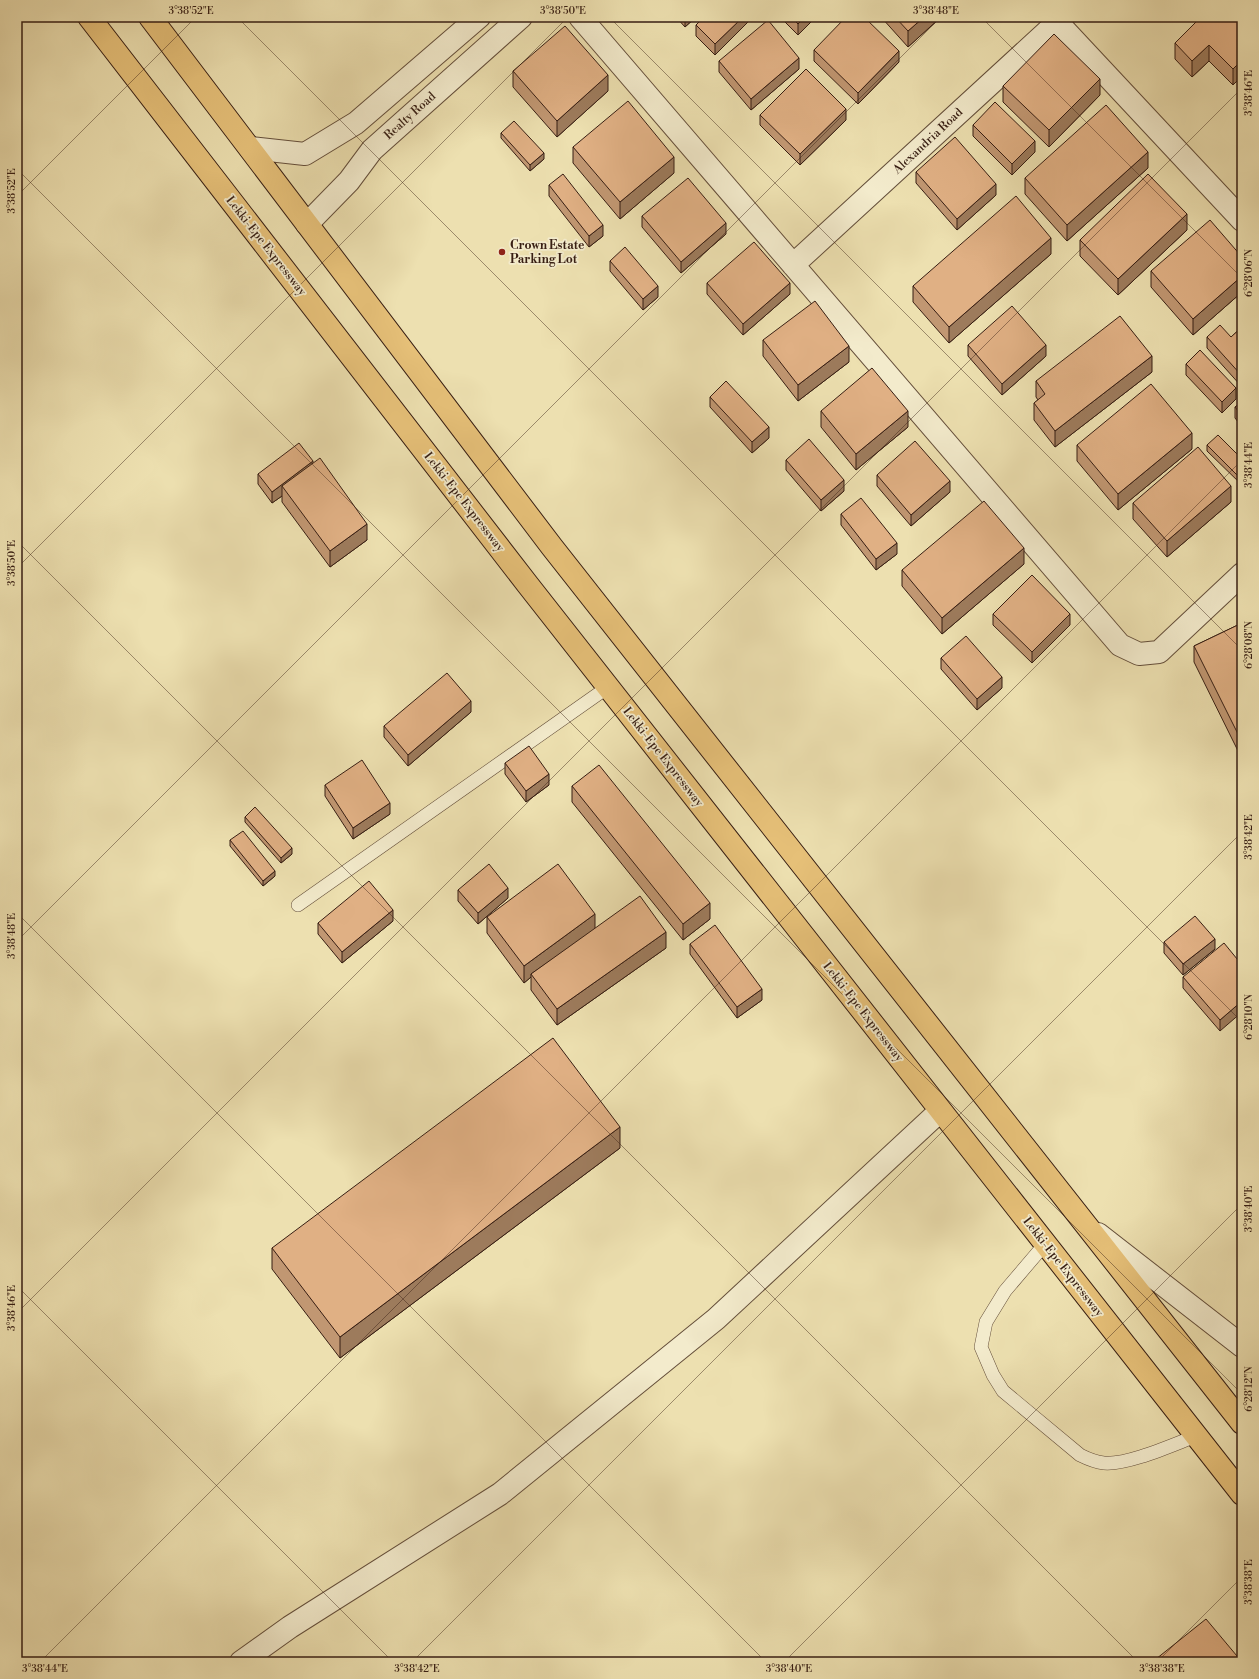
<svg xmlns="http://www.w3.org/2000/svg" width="1259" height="1679" viewBox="0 0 1259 1679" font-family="'Libre Bodoni',serif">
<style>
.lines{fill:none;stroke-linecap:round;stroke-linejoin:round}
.service-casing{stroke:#644e3a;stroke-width:14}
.minor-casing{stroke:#644e3a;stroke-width:24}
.trunk-casing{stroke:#371e13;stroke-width:24}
.service{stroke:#f3ebcc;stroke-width:13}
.minor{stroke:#f3ebcc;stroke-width:22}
.trunk{stroke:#e6c078;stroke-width:22}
.wall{fill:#c19772;stroke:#371e13}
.shaded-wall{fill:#9d7b5c;stroke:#371e13}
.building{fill:#e0b084;stroke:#371e13}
.ticks{fill:none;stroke:#371e13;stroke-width:1;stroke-opacity:0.45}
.poi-dot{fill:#8f2418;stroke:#f3ebcc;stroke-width:1.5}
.labels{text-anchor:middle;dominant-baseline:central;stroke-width:3.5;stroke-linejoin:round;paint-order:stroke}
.street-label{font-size:12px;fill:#371e13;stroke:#f3ebcc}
.poi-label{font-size:12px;font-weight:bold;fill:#371e13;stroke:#f3ebcc;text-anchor:start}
.neatline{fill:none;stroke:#371e13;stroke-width:1.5}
.ticks-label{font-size:10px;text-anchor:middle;fill:#371e13}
</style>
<rect width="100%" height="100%" fill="#ede0b0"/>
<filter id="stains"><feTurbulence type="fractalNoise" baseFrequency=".005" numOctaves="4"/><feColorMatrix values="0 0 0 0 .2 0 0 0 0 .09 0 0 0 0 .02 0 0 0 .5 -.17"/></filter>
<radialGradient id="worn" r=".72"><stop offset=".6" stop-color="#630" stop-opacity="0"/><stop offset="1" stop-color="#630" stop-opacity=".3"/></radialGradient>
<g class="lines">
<g class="service-casing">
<path id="service" d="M298,905L608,687
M1045,1244L1005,1291L986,1322L981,1347L993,1375L1003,1391L1080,1455C1088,1459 1095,1462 1104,1463C1128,1465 1172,1445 1196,1436"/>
</g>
<g class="minor-casing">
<path id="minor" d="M580,17L1120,645L1139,654L1159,652L1242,574
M1057,22L1242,220
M250,148L305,154L356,123L479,17
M307,224L349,181L372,150L521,17
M793,265L1063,17
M1098,1234L1242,1346
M241,1662L290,1627L500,1494L716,1319L940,1111"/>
</g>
<g class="trunk-casing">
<path id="trunk" d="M89,17L528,585L1242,1494
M150,17L552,547L1242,1423"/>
</g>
<use href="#service" class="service"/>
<use href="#minor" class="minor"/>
<use href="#trunk" class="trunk"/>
</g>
<path class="wall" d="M676,17H696L685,27Z
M750,17V20L715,55L696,36V25Z
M780,17H816L798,35Z
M881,17H941L908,47Z
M1242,17L1233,85L1209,61L1192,77L1175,59V43Z
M814,50L899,62L858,104L814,61Z
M719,61L799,69L751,110L719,72Z
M513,71L608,91L557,137L513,87Z
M1003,86L1100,95L1049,147L1003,102Z
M760,115L846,120L800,165L760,125Z
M973,125L1035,152L1012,175L973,136Z
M501,133L544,159L530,171L501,138Z
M573,147L674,173L620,219L573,163Z
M1148,168L1067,241L1025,194V178Z
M916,172L996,195L957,230L916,183Z
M549,185L603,236L589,247L549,196Z
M642,216L726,234L681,273L642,227Z
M1187,230L1118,295L1080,256V240Z
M1051,254L949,343L913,302V286Z
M1242,257V292L1193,335L1151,287V271Z
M610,261L658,297L643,310L610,271Z
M707,283L790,294L743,335L707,294Z
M1242,327V387L1207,348V337H1231Z
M763,340L849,362L798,401L763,356Z
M968,345L1046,356L1002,395L968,356Z
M1186,364L1236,399L1222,413L1186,375Z
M1152,372L1055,447L1034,420V403L1038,400L1036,397V381Z
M710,397L769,438L752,453L710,407Z
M1242,402V427L1235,418V407Z
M821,411L908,427L856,470L821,427Z
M1077,445L1192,449L1118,510L1077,461Z
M1207,445L1242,459V485L1207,451Z
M786,460L844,491L821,511L786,470Z
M313,463L367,540L330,567L282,502V496L272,503L258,484V474Z
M877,475L950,492L911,526L877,486Z
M1231,502L1167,557L1133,519V503Z
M841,514L897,554L876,570L841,525Z
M1024,564L942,634L902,586V570Z
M993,614L1070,625L1032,663L993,625Z
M1242,623V759L1194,662V646Z
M941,658L1002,688L977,710L941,669Z
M471,712L408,766L384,737V726Z
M505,763L549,785L526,802L505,774Z
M325,785L390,814L353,839L325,796Z
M572,786L710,919L683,940L572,802Z
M245,817L292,854L281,863L245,822Z
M230,840L275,876L263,886L230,846Z
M458,890L508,898L478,924L458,901Z
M487,917L595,928L666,948L557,1025L531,990V977L524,983L487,933Z
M393,921L342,963L318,934V923Z
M1164,942L1215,949L1183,975L1164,953Z
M690,944L762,1000L737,1018L690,954Z
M1242,965L1220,1031L1183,988V977Z
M620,1148L340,1358L272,1269V1248Z"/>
<path class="shaded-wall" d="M685,17H696L685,27Z
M743,17H750V20L715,55V44Z
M805,17H816L798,35V24Z
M924,17H941L908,47V31Z
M1209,45V61L1192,77V61Z
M899,51V62L858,104V93Z
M799,58V69L751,110V99Z
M1242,60V76L1233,85V69Z
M608,75V91L557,137V121Z
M1100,79V95L1049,147V130Z
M846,109V120L800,165V154Z
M1035,141V152L1012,175V164Z
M1148,152V168L1067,241V225Z
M544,153V159L530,171V165Z
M674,157V173L620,219V202Z
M996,184V195L957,230V219Z
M1187,214V230L1118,295V279Z
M726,223V234L681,273V262Z
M603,225V236L589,247V236Z
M1051,238V254L949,343V327Z
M1242,276V292L1193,335V319Z
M790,283V294L743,335V324Z
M658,286V297L643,310V299Z
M1046,345V356L1002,395V384Z
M849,346V362L798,401V385Z
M1152,356V372L1055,447V431Z
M1236,388V399L1222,413V402Z
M908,411V427L856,470V454Z
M769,427V438L752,453V442Z
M1192,433V449L1118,510V494Z
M313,461V472L282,486V496L272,503V492Z
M844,480V491L821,511V500Z
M950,481V492L911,526V515Z
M1231,486V502L1167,557V541Z
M367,524V540L330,567V551Z
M897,543V554L876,570V559Z
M1024,548V564L942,634V618Z
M1070,614V625L1032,663V652Z
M1002,677V688L977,710V699Z
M471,701V712L408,766V755Z
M549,774V785L526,802V791Z
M390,803V814L353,839V828Z
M292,848V854L281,863V858Z
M275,871V876L263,886V881Z
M508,888V898L478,924V913Z
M710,903V919L683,940V924Z
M393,910V921L342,963V952Z
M595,914V930L531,974V977L524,983V966Z
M666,932V948L557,1025V1009Z
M1215,939V949L1183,975V964Z
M762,989V1000L737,1018V1007Z
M1242,1001V1012L1220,1031V1020Z
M620,1127V1148L340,1358V1337Z"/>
<path class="building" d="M704,17H743L715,44L696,25Z
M791,17H805L798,24Z
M846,17H864L899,51L858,93L814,50Z
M895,17H924L908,31Z
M1201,17H1242V60L1233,69L1209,45L1192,61L1175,43Z
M768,20L799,58L751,99L719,61Z
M565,26L608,75L557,121L513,71Z
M1054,34L1100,79L1049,130L1003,86Z
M806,69L846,109L800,154L760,115Z
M628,101L674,157L620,202L573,147Z
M995,102L1035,141L1012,164L973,125Z
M1106,105L1148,152L1067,225L1025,178Z
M514,121L544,153L530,165L501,133Z
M955,137L996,184L957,219L916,172Z
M563,174L603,225L589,236L549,185Z
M1148,174L1187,214L1118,279L1080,240Z
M688,178L726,223L681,262L642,216Z
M1016,196L1051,238L949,327L913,286Z
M1210,220L1242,257V276L1193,319L1151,271Z
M754,242L790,283L743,324L707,283Z
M625,247L658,286L643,299L610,261Z
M815,301L849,346L798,385L763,340Z
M1012,306L1046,345L1002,384L968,345Z
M1120,316L1152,356L1055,431L1034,403L1045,394L1036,381Z
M1220,325L1231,337L1242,327V376L1207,337Z
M1200,350L1236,388L1222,402L1186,364Z
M872,368L908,411L856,454L821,411Z
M726,381L769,427L752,442L710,397Z
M1151,384L1192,433L1118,494L1077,445Z
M1242,402V416L1235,407Z
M1218,435L1242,459V480L1207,445Z
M809,439L844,480L821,500L786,460Z
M915,441L950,481L911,515L877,475Z
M299,443L313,461L272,492L258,474Z
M1198,447L1231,486L1167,541L1133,503Z
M320,458L367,524L330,551L282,486Z
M861,498L897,543L876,559L841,514Z
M984,501L1024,548L942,618L902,570Z
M1032,575L1070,614L1032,652L993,614Z
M1242,623V742L1194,646Z
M966,636L1002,677L977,699L941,658Z
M447,673L471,701L408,755L384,726Z
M529,746L549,774L526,791L505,763Z
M362,760L390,803L353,828L325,785Z
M599,765L710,903L683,924L572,786Z
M255,807L292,848L281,858L245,817Z
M243,831L275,871L263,881L230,840Z
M489,864L508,888L478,913L458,890Z
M558,864L595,914L524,966L487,917Z
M369,881L393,910L342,952L318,923Z
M640,896L666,932L557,1009L531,974Z
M1195,916L1215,939L1183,964L1164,942Z
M715,925L762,989L737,1007L690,944Z
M1224,943L1242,965V1001L1220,1020L1183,977Z
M553,1038L620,1127L340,1337L272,1248Z
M1206,1619L1242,1662H1159L1156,1659Z"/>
<path class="ticks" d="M237,17L1242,1022M609,17L1242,650M981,17L1242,278M17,169L1242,1394M17,196L196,17M17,541L1138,1662M17,568L568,17M17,913L766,1662M17,941L941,17M17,1286L393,1662M17,1313L1242,88M17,1658L21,1662M40,1662L1242,460M412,1662L1242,832M784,1662L1242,1204M1157,1662L1242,1577"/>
<circle class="poi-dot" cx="502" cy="252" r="4"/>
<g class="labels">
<g class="street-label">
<text transform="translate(410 116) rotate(-42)">Realty Road</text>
<text transform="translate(928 141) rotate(-43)">Alexandria Road</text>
<text transform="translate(266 246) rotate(52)">Lekki-Epe Expressway</text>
<text transform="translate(464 502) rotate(52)">Lekki-Epe Expressway</text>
<text transform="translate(663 757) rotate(52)">Lekki-Epe Expressway</text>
<text transform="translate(863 1012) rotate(52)">Lekki-Epe Expressway</text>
<text transform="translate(1063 1267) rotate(52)">Lekki-Epe Expressway</text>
</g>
<g class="poi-label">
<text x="510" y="245">Crown Estate<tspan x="510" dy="14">Parking Lot</tspan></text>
</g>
</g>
<rect width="1259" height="1679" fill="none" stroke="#ede0b0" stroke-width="44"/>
<rect x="22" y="22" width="1215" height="1635" class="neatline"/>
<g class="ticks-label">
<text x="191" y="14">3°38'52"E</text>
<text x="563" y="14">3°38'50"E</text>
<text x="936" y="14">3°38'48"E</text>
<text transform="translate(1248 93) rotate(-90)" y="4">3°38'46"E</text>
<text transform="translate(11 191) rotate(-90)" y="4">3°38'52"E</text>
<text transform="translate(1248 273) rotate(-90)" y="4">6°28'06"N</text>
<text transform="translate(1248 465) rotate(-90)" y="4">3°38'44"E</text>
<text transform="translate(11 563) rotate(-90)" y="4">3°38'50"E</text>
<text transform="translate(1248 645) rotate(-90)" y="4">6°28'08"N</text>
<text transform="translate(1248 837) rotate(-90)" y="4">3°38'42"E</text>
<text transform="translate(11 936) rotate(-90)" y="4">3°38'48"E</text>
<text transform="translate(1248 1017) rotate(-90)" y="4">6°28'10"N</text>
<text transform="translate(1248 1209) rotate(-90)" y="4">3°38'40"E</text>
<text transform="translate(11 1308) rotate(-90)" y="4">3°38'46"E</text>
<text transform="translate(1248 1389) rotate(-90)" y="4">6°28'12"N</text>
<text transform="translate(1248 1582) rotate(-90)" y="4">3°38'38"E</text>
<text x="45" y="1672">3°38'44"E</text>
<text x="417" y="1672">3°38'42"E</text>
<text x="789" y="1672">3°38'40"E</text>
<text x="1162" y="1672">3°38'38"E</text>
</g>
<rect width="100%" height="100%" filter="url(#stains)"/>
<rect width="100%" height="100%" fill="url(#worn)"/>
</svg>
